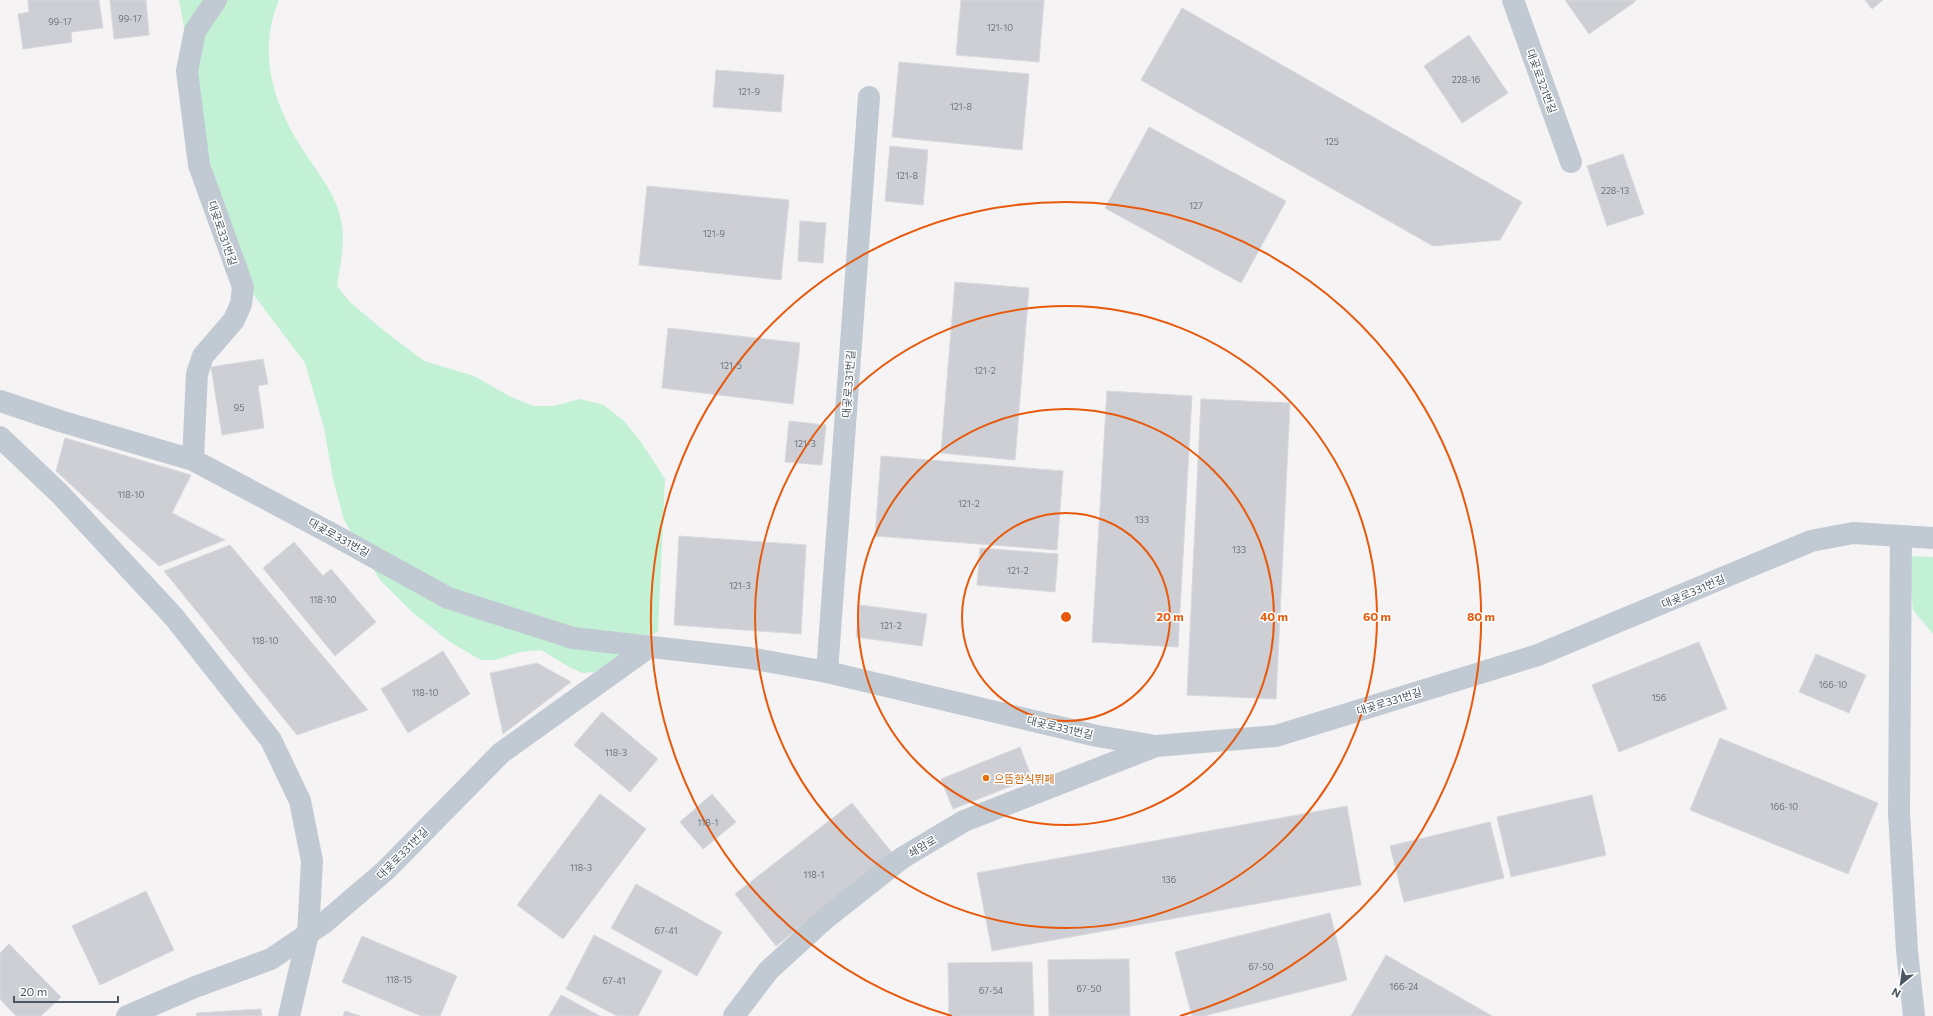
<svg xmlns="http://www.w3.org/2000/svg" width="1933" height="1016" viewBox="0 0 1933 1016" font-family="Commissioner,'Noto Sans KR',sans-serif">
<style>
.green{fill:#c3f1d5}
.building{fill:#cdcfd5;stroke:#d7d9de}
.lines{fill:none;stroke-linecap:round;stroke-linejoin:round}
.minor{stroke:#c1cad2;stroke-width:22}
.ring{fill:none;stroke:#e8590c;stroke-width:2}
.food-dot{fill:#e8710a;stroke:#fff;stroke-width:1.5}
.labels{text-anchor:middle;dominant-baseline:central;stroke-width:3;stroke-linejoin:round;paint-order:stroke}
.number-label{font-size:9px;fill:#6b747e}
.street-label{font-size:11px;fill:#4a5661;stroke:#fff}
.food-label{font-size:11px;fill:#c56008;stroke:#fff;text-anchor:start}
.centre{fill:#e8590c;stroke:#fff;stroke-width:2}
.ring-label{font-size:12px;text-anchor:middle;font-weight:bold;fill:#e8590c;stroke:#fff;stroke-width:3;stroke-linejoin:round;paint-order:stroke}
</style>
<rect width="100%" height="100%" fill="#f5f3f3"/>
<path class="green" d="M179,0H279C257,53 273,103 303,150C318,173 338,196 342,225C345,245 340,266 337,286L350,302L383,330L424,361L474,376L511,397L533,406H554L580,399L604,405L625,422L641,442L665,479L658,631L595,672L583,673L571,668L541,650L520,652L495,660H481L450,642L411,611L380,580L344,520L333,479L324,428L305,363L253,294L240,257L209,159Z
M1908,556L1933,557V634L1913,610Z"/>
<path class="building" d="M28,0H99L103,28L71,32L72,42L23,49L18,14L29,12Z
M110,0H146L149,35L114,39Z
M961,0H1044L1039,62L956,55Z
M1565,0H1635L1636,1L1589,34Z
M1865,0H1883L1872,9Z
M1182,8L1522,202L1500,240L1433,246L1141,80Z
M1469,35L1508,93L1462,123L1424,66Z
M899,62L1029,74L1022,150L892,137Z
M716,70L784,75L781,112L713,107Z
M1149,127L1286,201L1241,283L1105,208Z
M890,146L928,150L923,205L885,201Z
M1623,154L1644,214L1607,226L1587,166Z
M647,186L789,200L781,280L639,265Z
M800,221L826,223L823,263L798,261Z
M955,282L1029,288L1015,460L941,453Z
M668,328L800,343L793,404L662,388Z
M263,359L268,384L258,386L264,428L222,435L211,367Z
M1107,391L1192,396L1178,647L1092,642Z
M1201,399L1290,403L1276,699L1187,695Z
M789,421L826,425L822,465L785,462Z
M65,438L191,475L172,513L225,540L159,566L56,471Z
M881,456L1063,471L1057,550L875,536Z
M679,536L806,545L801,634L674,625Z
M294,542L323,576L331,569L376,622L335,656L263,568Z
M230,545L368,710L297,735L164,571Z
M980,548L1058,554L1055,592L977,585Z
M860,605L927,614L922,646L856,637Z
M1699,642L1727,709L1619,752L1592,685Z
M443,651L470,694L408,733L381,689Z
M1816,654L1866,675L1849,713L1799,692Z
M537,663L571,682L503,734L490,673Z
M602,712L658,759L630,792L574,745Z
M1720,738L1878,803L1848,874L1690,810Z
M1020,747L1032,778L953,809L941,779Z
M600,794L646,829L563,939L517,905Z
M712,794L736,822L703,849L680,822Z
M1592,795L1606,855L1511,877L1497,817Z
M852,803L893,854L776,946L735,894Z
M1347,806L1361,885L992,951L977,873Z
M1490,822L1504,878L1404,902L1390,846Z
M636,884L722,932L697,976L611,928Z
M146,891L174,950L100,985L72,926Z
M1330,913L1347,980L1204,1016H1192L1175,952Z
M594,935L662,971L638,1016H617L566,989Z
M362,936L457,976L440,1016H421L342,982Z
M9,944L61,997L41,1016H16L0,999V953Z
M1386,955L1492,1016H1351Z
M1129,959L1130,1016H1049L1048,960Z
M1032,962L1034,1016H949L948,963Z
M561,995L600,1016H549Z
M261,1009L262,1016H197L196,1013Z
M345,1011L360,1016H343Z"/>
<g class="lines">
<path class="minor" d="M1513,0L1571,162
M0,401L60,421L193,460L334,535L448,598L573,638L749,658L827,672L1097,736L1156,746L1276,736L1538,655L1811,541L1853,533L1933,538
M0,437L60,494L174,617L271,740L300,801L312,861L308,934L289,1016
M193,460L197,374L203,356L234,320L241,304L243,287L199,165L187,71L195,31L216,0
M1901,536L1899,813L1907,951L1914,1016
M827,672L869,97
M127,1016L195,987L271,959L324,923L386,870L501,753L649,647
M734,1016L768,971L826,918L902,858L964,821L1156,746"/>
</g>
<g class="ring">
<circle cx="1066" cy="617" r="104"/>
<circle cx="1066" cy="617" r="208"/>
<circle cx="1066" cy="617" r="311"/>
<path d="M952 1016A415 415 0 1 1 1180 1016"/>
</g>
<circle class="food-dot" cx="986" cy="778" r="4"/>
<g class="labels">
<g class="number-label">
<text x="130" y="18">99-17</text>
<text x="60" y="21">99-17</text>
<text x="1000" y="27">121-10</text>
<text x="1466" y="79">228-16</text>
<text x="749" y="91">121-9</text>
<text x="961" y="106">121-8</text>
<text x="1332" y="141">125</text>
<text x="907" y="175">121-8</text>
<text x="1615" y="190">228-13</text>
<text x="1196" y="205">127</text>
<text x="714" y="233">121-9</text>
<text x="731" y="365">121-5</text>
<text x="985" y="370">121-2</text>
<text x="239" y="407">95</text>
<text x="805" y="443">121-3</text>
<text x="131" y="494">118-10</text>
<text x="969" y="503">121-2</text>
<text x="1142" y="519">133</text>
<text x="1239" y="549">133</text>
<text x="1018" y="570">121-2</text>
<text x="740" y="585">121-3</text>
<text x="323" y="599">118-10</text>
<text x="891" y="625">121-2</text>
<text x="265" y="640">118-10</text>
<text x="1833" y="684">166-10</text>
<text x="425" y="692">118-10</text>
<text x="1659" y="697">156</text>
<text x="616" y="752">118-3</text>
<text x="1784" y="806">166-10</text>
<text x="708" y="822">118-1</text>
<text x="581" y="867">118-3</text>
<text x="814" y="874">118-1</text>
<text x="1169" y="879">136</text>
<text x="666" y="930">67-41</text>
<text x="1261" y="966">67-50</text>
<text x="399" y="979">118-15</text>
<text x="614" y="980">67-41</text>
<text x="1404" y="986">166-24</text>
<text x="1089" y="988">67-50</text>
<text x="991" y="990">67-54</text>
</g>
<g class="street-label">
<text transform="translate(1542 81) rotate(70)">대곶로321번길</text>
<text transform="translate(223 233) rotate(71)">대곶로331번길</text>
<text transform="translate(848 384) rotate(-86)">대곶로331번길</text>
<text transform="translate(339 537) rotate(29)">대곶로331번길</text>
<text transform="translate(1693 591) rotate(-23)">대곶로331번길</text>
<text transform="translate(1389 701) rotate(-17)">대곶로331번길</text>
<text transform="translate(1060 727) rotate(13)">대곶로331번길</text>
<text transform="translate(922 846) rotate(-31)">쇄암로</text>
<text transform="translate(402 853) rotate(-45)">대곶로331번길</text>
</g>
<g class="food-label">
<text x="994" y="778">으뜸한식뷔페</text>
</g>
</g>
<circle cx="1066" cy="617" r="6" class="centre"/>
<g class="ring-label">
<text x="1170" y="621">20 m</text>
<text x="1274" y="621">40 m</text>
<text x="1377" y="621">60 m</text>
<text x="1481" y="621">80 m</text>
</g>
<g transform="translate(1901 984) rotate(209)" stroke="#ffffff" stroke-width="3" paint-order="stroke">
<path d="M0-3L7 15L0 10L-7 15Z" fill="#4a5661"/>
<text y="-6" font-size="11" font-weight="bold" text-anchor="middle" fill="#4a5661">N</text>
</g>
<path d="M14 996v6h104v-6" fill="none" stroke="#4a5661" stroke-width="2"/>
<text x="20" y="996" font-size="12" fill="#4a5661" stroke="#ffffff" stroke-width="3" paint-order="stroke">20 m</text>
</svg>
